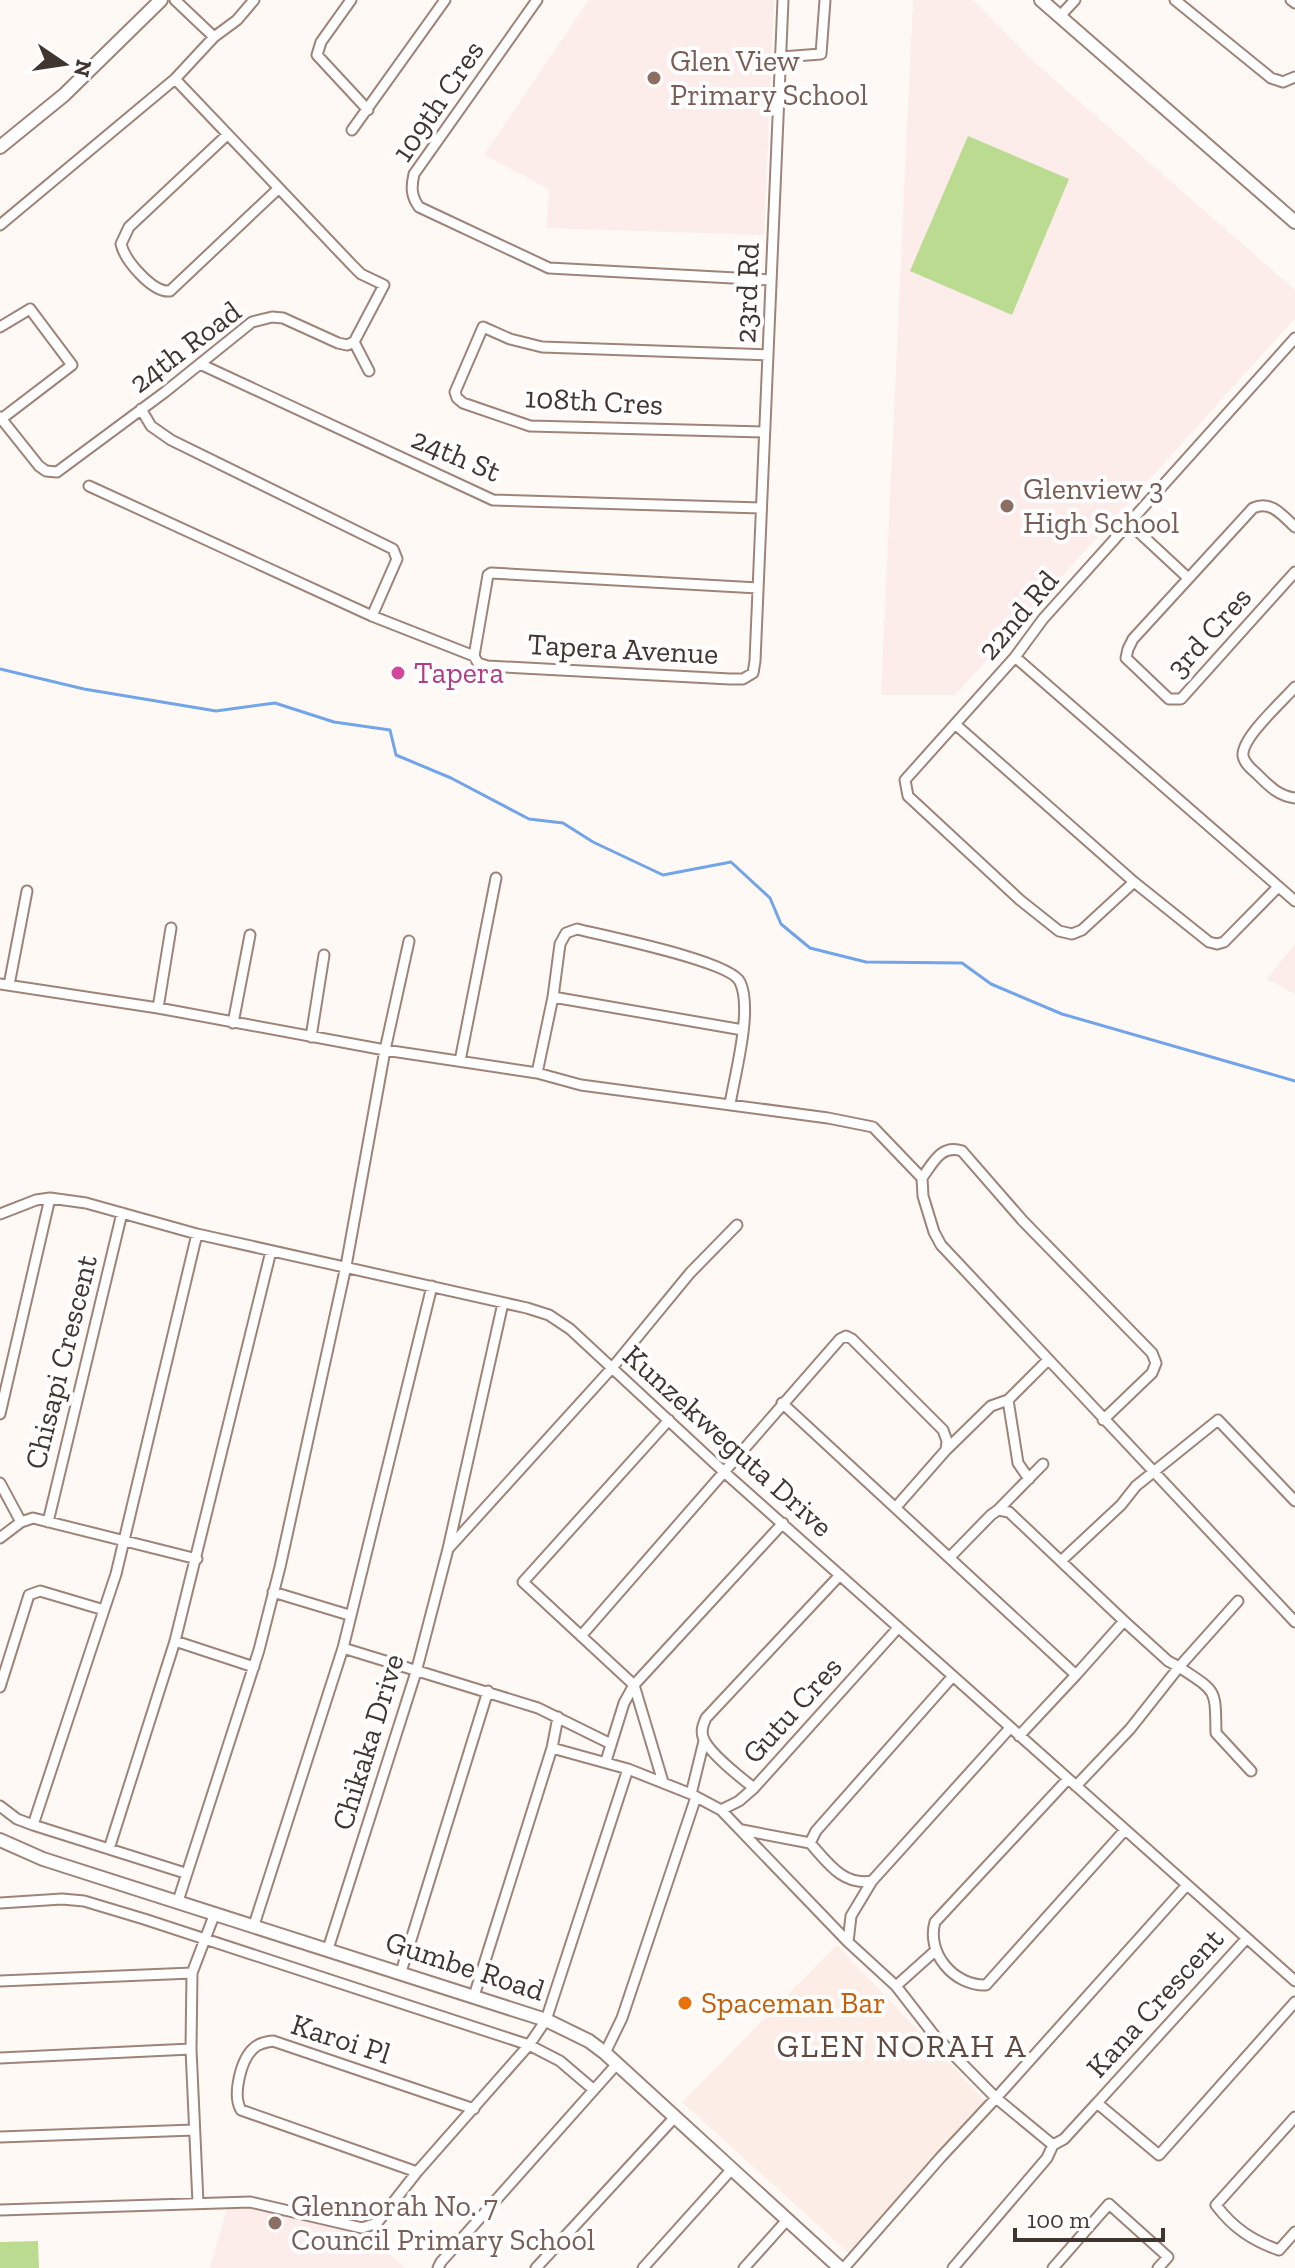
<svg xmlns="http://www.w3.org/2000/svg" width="1295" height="2268" viewBox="0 0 1295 2268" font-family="'Zilla Slab',serif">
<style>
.built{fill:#fcede6}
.education{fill:#fcecea}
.green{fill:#badb90}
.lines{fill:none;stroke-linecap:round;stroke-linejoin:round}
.stream{stroke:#71a4e8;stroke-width:3}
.minor-casing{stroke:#9e8478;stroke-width:13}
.tertiary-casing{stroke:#9e8478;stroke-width:16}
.minor{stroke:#fff;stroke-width:9}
.tertiary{stroke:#fff;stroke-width:12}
.education-dot{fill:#8d6e63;stroke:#fff;stroke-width:3}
.hotel-dot{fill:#d1479c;stroke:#fff;stroke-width:3}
.food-dot{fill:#e8710a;stroke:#fff;stroke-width:3}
.labels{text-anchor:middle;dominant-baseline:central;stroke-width:8;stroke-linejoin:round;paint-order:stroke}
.education-label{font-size:30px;fill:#785e54;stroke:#fff;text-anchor:start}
.street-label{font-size:30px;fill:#413530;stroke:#fff}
.hotel-label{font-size:30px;fill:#b23c85;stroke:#fff;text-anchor:start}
.food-label{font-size:30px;fill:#c56008;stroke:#fff;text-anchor:start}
.neighbourhood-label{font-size:32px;letter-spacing:2px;fill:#61493e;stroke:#fff}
</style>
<rect width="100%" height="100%" fill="#fff9f6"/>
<path class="built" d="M837,1945L986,2102L850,2254L682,2102Z"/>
<path class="education" d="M589,0H774L764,235L547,228L549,189L484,155Z
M913,0H973L1035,63L1295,290V318L955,695H881Z
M1295,944V994L1267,979Z
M253,2197L371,2238L406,2268H210L227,2208Z"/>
<path class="green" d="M968,136L1069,179L1012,315L910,271Z
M38,2241L39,2268H0V2242Z"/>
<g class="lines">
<path class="stream" d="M0,669L84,689L216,711L275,703L334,722L390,730L396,755L451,778L529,819L563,823L593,842L663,875L731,862L770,898L781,924L810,948L866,962L962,963L991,984L1062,1014L1295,1081"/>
<g class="minor-casing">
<path id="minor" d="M175,0L214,37
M351,0L321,42L317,55L368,110
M537,0L414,174C411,187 411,196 419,207L549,268L771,280
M1175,0L1271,78L1283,82L1295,77
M1291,0L1295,3
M1060,16L1075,0
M781,57L821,54L825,0
M175,79L353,266L361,274L384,285L354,342
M352,130L445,0
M227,135L129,227L121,244C125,261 153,293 170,291L278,189
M0,225L175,79L214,37L237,20L254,0
M0,327L30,309L72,365L0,420
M354,342L369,371
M200,364L493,500L761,508
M141,409L151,426L171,440L393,549L397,559L372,616
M0,417L39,466L46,471L57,472L165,392L252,322L272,317L283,318L338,343L347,345L354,342
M764,432L530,426L463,403L457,398L455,392L483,327L510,339L542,347L768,355
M89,486L372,616L474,656
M1130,524L1187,577
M1295,527C1282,515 1271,500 1253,508L1133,639L1128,649L1126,658L1169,699H1181L1295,572
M758,588L491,573L488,575L474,656L478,663L487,666L730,679H743L753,673L755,661L783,0
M1015,657L1295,901
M1295,687C1283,701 1241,738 1243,756C1245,765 1253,770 1259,776C1270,787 1279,796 1295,798
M955,724L1134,882L1209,942L1217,944L1224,942L1278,887
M1134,882L1082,930L1072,934L1059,931L1020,900L908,796L905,780L1015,657L1043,619L1295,338
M0,984L158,1008L385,1050L537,1073L581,1085L828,1118L873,1127L922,1178L923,1196L934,1232L941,1245L1295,1622
M9,985L27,891
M553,997L743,1030
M158,1008L171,928
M233,1023L250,935
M311,1037L324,955
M460,1061L496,878
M537,1073L553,997L560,944L566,933L577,929C604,936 731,961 740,982C753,1009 735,1074 730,1104
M922,1178C933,1163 941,1144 962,1151L1023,1221L1152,1353L1156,1363L1152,1373L1103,1420
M0,1214L36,1200L50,1198L86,1203L197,1234L527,1308L549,1315L570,1329L723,1471L1295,1981
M1008,1400L1018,1463L1029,1479
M782,1403L1076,1675L1019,1736
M0,1414L50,1198
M946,1450L991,1406L1008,1400L1048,1360
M0,1483L21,1522
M998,1510L1043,1464
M48,1522L122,1213
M0,1538L21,1522L33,1518L197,1559
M448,1549L612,1368L690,1273L737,1225
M950,1557L991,1515L998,1510L1009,1512L1124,1621L1168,1661L1179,1667L1130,1729L1076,1786
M1061,1561L1121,1505L1136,1486L1218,1420L1295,1501
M840,1575L706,1718C703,1725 701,1730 703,1737C707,1751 741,1778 754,1788L898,1628
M273,1592L349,1615
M1238,1601L1179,1667C1218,1693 1215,1688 1216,1733L1251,1771
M104,1610L116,1574L197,1234
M581,1636L840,1339L846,1336L852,1339L943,1430L947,1441L946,1450L896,1507
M175,1641L254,1667
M343,1648L538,1708L611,1744
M1076,1675L1124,1621
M953,1676L816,1831L810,1843C828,1863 843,1886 872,1881L1010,1728
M634,1685L523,1582L669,1420
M634,1685L663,1782
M0,1687L29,1595L40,1591L104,1610L33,1825
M552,1748L628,1769L691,1794L721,1810L848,1942L896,1986L934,2035L996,2098L1053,2145L1047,2158L953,2268
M606,1761L624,1703L634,1685L783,1523
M1068,1779L935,1922C926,1953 954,1986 986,1985L1125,1830
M691,1794L704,1741
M0,1806L17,1819L33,1825L185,1873
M721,1810L739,1801L754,1788
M742,1830L810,1843
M109,1849L175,1641L271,1251
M178,1901L259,1650L280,1567L346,1266L385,1050L409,941
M0,1903L62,1899L84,1901L144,1919L529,2045L560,2061L594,2090
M254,1925L343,1648L432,1286
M1247,1938L1097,2103L1159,2155L1295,2002
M848,1942L851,1916L872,1881
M328,1949L416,1672L448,1549L503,1303
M401,1972L488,1691
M0,1981L192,1973
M896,1986L935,1951
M474,1996L552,1748L558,1717
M605,2053L622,2018L696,1797
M0,2058L191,2049
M1295,2117L1216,2205C1233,2228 1253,2241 1279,2250L1295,2232
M0,2137L194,2130
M1053,2145L1064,2139L1097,2103
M417,2172L241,2110C232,2095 241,2059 254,2048C259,2043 266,2042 273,2041L474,2109
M198,2203L191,2049L192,1973L215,1913
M0,2210L250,2202L362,2228L377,2223L417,2172L529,2045L546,2020L628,1769
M438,2268L441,2262L616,2065
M536,2268L674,2118
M643,2268L731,2170
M744,2268L787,2220
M844,2268L941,2157L996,2098L1187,1885
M1053,2268L1109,2204L1168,2257L1158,2268"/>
</g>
<g class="tertiary-casing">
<path id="tertiary" d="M1041,0L1295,222
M0,147L64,95L161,0
M0,1840L43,1859L546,2020L589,2041L605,2053L840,2268"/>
</g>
<use href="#minor" class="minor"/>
<use href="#tertiary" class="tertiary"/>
</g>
<g class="education-dot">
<circle cx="654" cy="78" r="8"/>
<circle cx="1007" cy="506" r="8"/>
<circle cx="275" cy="2223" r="8"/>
</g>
<circle class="hotel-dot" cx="398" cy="673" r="8"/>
<circle class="food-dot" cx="685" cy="2003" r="8"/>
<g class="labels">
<g class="education-label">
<text x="670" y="61">Glen View<tspan x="670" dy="34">Primary School</tspan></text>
<text x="1023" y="489">Glenview 3<tspan x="1023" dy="34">High School</tspan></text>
<text x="291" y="2206">Glennorah No. 7<tspan x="291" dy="34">Council Primary School</tspan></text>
</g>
<g class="street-label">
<text transform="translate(438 101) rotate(-56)">109th Cres</text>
<text transform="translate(747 293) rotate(-88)">23rd Rd</text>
<text transform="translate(185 347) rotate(-37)">24th Road</text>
<text transform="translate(594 401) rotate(3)">108th Cres</text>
<text transform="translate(456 455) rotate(23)">24th St</text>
<text transform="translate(1018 615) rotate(-50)">22nd Rd</text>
<text transform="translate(1209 632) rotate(-48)">3rd Cres</text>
<text transform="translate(623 649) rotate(3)">Tapera Avenue</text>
<text transform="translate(61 1362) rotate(-76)">Chisapi Crescent</text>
<text transform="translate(728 1441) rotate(42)">Kunzekweguta Drive</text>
<text transform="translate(792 1710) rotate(-48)">Gutu Cres</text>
<text transform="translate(368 1742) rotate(-73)">Chikaka Drive</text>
<text transform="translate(465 1966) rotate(18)">Gumbe Road</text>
<text transform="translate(1155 2003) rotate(-48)">Kana Crescent</text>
<text transform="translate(341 2039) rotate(18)">Karoi Pl</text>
</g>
<g class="hotel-label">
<text x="414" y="673">Tapera</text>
</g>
<g class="food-label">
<text x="701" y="2003">Spaceman Bar</text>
</g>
<g class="neighbourhood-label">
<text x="902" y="2046">GLEN NORAH A</text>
</g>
</g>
<g transform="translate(64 64) rotate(103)" stroke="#ffffff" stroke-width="6" paint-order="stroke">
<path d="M0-6L14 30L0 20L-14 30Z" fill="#413530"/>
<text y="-12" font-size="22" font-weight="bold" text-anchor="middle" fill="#413530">N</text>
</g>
<path d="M1015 2228v12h148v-12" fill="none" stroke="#413530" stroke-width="4"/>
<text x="1027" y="2228" font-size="24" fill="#413530" stroke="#ffffff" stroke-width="6" paint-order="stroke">100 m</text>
</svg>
